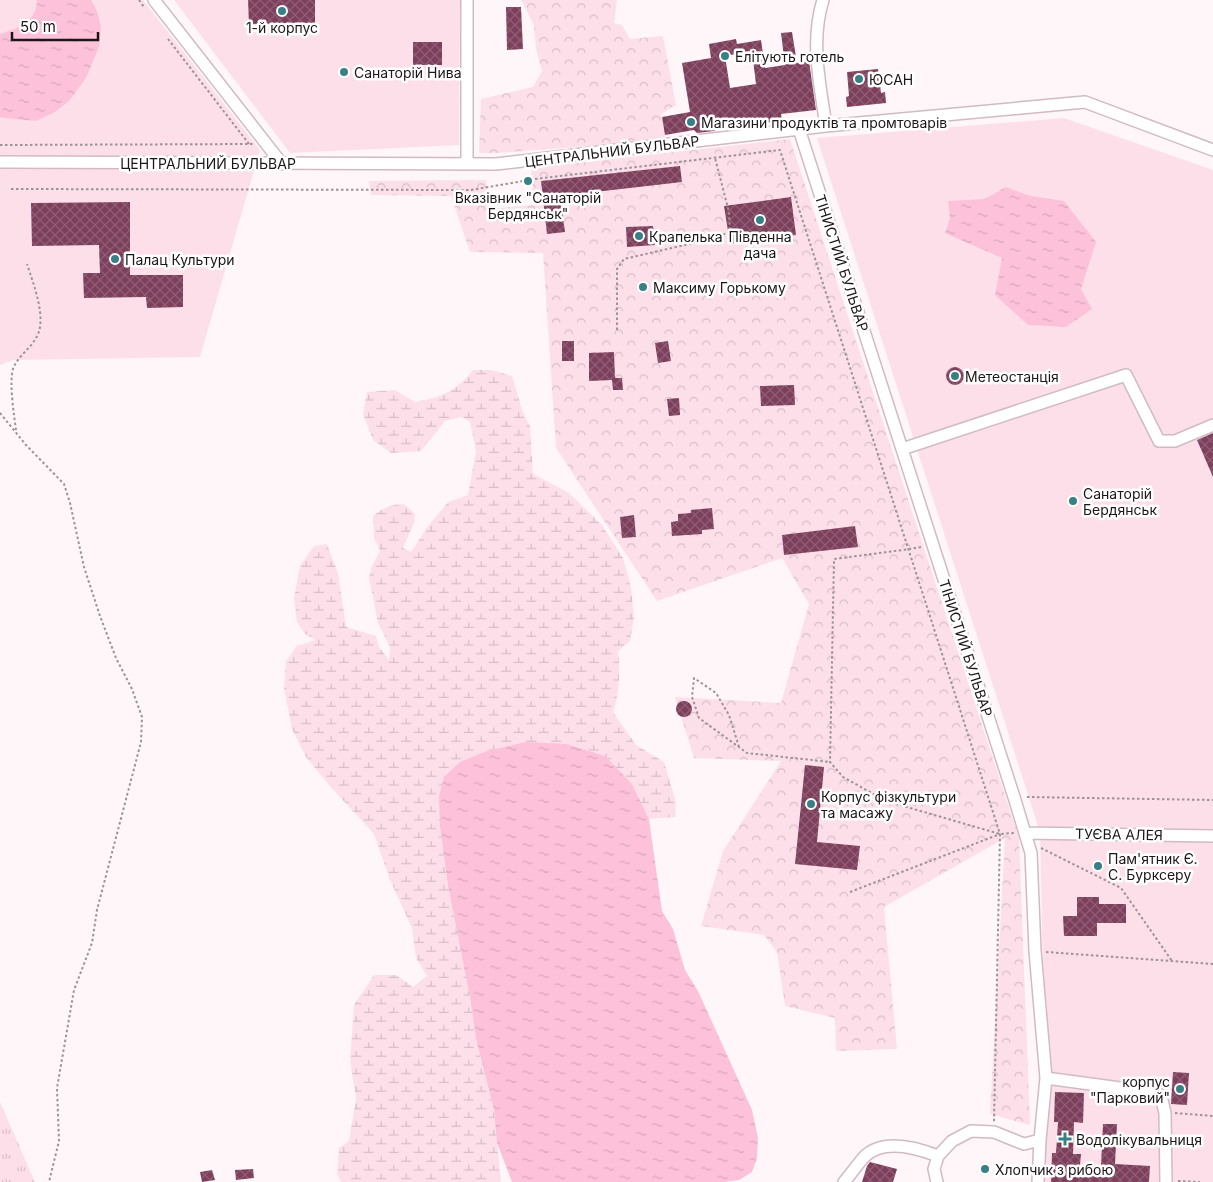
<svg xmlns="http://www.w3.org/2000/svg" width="1213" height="1182" viewBox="0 0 1213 1182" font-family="Inter,sans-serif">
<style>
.grass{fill:url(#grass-tufts)}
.forest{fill:url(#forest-crowns)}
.wetland{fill:url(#wetland-marsh)}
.park{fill:#fddfea}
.water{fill:url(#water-ripples)}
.building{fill:url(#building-cross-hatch);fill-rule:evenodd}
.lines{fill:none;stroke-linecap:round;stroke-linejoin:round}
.minor-casing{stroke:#d1bbc3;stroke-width:14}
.path{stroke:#9b9396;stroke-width:2;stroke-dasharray:2.5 2.5;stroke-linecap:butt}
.minor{stroke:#fff;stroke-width:11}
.poi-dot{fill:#378086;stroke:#fff;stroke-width:2}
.labels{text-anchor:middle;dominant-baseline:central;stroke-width:5;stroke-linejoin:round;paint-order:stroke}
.poi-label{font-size:14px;fill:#1d1518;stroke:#fff;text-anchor:start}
.street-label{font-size:14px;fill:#1d1518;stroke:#fff}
</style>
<defs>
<pattern id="grass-tufts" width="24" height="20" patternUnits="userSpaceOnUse" patternTransform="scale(1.25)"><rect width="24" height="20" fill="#fddfea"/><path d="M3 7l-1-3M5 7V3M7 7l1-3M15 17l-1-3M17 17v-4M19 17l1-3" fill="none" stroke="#d8bec8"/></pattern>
<pattern id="forest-crowns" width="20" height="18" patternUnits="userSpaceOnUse" patternTransform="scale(1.25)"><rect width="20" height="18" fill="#fddfea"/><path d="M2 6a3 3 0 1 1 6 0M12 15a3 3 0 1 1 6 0" fill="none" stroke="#d8bec8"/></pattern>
<pattern id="wetland-marsh" width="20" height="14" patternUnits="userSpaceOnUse" patternTransform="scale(1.25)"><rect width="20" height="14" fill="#fddfea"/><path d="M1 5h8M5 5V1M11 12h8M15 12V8" fill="none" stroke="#d8bec8"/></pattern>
<pattern id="water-ripples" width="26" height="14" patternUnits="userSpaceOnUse" patternTransform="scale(1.25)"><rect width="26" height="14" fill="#fdc2d9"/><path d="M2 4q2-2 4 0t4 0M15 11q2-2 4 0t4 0" fill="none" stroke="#d8a6ba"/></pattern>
<pattern id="building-cross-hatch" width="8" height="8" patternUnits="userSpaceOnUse" patternTransform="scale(1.25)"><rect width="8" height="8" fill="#7e3f5c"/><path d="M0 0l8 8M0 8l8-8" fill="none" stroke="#8d5e74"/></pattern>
</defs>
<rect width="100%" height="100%" fill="#fff6f9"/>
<path class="grass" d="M0,1102L35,1182H0Z"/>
<path class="forest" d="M521,0H617L614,23L622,25L630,39L663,36L676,105L661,114L666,140L497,153H479L481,99L533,87L542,71L536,49L534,25Z
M790,139L1019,838L1030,1125L990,1114L1005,838L884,907L897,1049L836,1051L835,1018L785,1006L777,952L764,935L701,926L723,851L781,761L694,758L675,697L781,703L809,604L782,558L657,601L556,448L543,253L470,252L451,196L371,195L369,181L486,180L489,209L534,205L531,168Z"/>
<path class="wetland" d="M473,370H492L512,376L522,410L530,426L533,474L569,493L602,525L623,558L631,587L634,617L630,641L618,651C620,671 620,692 613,712L636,745L664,762L676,802L675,817L649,819L632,784L440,827L448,886L470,998L476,1039L494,1110L501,1182H341L337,1174L339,1148L349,1141L356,1098L350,1061L354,1005L374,975H396L413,987L427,976L416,958L412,928L390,880L374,834L328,784L306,757L292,729L284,688L286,661L297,646L315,640L304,633L297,622L294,598L300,566L314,546L327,544L338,573L346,627L376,636L379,647L389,660L390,647L378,623L369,578L371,568L380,551L374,538L373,516C381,509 395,502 405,505C409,507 412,512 415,514L414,523L403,548L411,552L428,526L448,502L468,495L476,451L470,422L461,417L445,421L421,451L391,453L373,440L363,414L367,392L395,390L415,402C443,397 455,392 473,370Z"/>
<path class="park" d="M0,0H143L260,150L200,357L13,360L0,365Z
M174,0H460L459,145L290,153Z
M1064,118L1213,170V1182H1042L1045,1067L1040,832L817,138Z"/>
<path class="water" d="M37,0H91L97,11L101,27L99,47L86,78L69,101L55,112L36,121L5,118L0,117V34C18,28 36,23 37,0Z
M1006,187L1030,196L1064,201L1096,242L1081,289L1092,309L1066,327L1028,325L995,295L1002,258L945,233L950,218L948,201L985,199Z
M526,742L566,744L605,756L632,784L649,819L662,911L673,929L685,970L698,991L752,1110L758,1138L757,1158L752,1172L739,1180L725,1182H512L497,1143L494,1110L476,1039L470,998L448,886L440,827L439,796L444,777L460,762L487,751Z"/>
<path class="building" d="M248,0H315V23L249,24Z
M506,7H521L523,49L507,50Z
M792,32L797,63L809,61L816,110L781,114L782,120L728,130L727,122L714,131L697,133L694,130L665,135L662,117L690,112L682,63L711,58L709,44L736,39L737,44L761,40L765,68L785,65L781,33ZM752,51L756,84L730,88L725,56Z
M413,42H442V65H413Z
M878,69L881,93L885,92L886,103L847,107L846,97L849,96L847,72Z
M680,166L682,182L560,196L565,232L547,234L541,181Z
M791,197L796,235L730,244L724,206Z
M130,202V275H183V307L147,308L146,297L84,298L83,273H100L99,245L32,246L31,203Z
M653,226L655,245L627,247L626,227Z
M562,341H574V361H562Z
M668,341L671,361L658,363L655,343Z
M614,352L615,378H622L623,390H613L612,380L589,381V353Z
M946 376a9 9 0 1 1 18 0a9 9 0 1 1-18 0Z
M794,385L795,405L761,406L760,386Z
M679,398L680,415L669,416L667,399Z
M1213,433V477L1197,440Z
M712,508L714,529L702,530V534L672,536L671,522L678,521V514L691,513V510Z
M634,515L636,537L622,538L620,517Z
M855,526L858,547L784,555L782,535Z
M676 709a8 8 0 1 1 16 0a8 8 0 1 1-16 0Z
M805,765L824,767L817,842L860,846L857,870L795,864Z
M1077,897H1099V904H1126V923H1097V936H1064L1063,916H1077Z
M1173,1072L1189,1073L1187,1105L1171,1104Z
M1055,1092L1084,1093L1083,1123L1074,1122L1073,1154H1081L1080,1165L1101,1166L1103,1124H1117L1115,1164L1150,1166L1149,1182H1051L1052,1153H1056L1058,1122H1054Z
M870,1162L897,1169L893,1182H862L867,1166Z
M253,1169L254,1178L236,1180L235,1170Z
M212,1170L215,1180L202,1182L200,1172Z"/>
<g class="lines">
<g class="minor-casing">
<path id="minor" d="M154,0L282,164
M467,0V164
M823,0C810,41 820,85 826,126
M799,129L1014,797L1031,853L1035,951L1046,1078L1040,1140L1038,1182
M0,162L496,164L826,126L1085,102L1213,150
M902,449L1126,375L1159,441H1175L1213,425
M1026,833L1213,836
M1046,1078L1157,1093L1161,1096L1165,1113L1166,1182
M844,1182C851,1174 857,1165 864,1157C883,1138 915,1147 938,1156
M937,1182L934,1169L938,1156L952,1141L971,1131L994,1132L1024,1144L1040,1140"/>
</g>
<path class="path" d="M139,0L144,7
M168,39L249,144
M0,145L253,144
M11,189L471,190L535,179L780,150L1000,834L994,1122
M617,330V269L624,259L711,239L730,232L729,212L715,158
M0,413L26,445L64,484L70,503L84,567L100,616L116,658L132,689L142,717L141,742L97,910L92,943L74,990L57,1088L59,1141L49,1182
M16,430C14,415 9,383 13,369C17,357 30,349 36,338C48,320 33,283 27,264
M921,547L910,549L834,559L830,762L843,777L886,801L1000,834L1014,833
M739,747L729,715L716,693L694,678L692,697L699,718L747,753L830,762
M1027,797L1213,800
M1041,848L1121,888L1172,961
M850,892L1000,834
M1046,952L1213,964
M1175,1113L1213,1116
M1178,1181L1200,1182"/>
<use href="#minor" class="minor"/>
</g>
<g class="poi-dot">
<circle cx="282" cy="11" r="5"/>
<circle cx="725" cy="56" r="5"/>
<circle cx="344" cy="72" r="5"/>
<circle cx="859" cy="79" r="5"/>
<circle cx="691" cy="122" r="5"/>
<circle cx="528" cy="181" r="5"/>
<circle cx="760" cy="220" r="5"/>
<circle cx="639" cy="236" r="5"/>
<circle cx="115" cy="259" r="5"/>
<circle cx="643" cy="287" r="5"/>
<circle cx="955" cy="376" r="5"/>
<circle cx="1073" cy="501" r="5"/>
<circle cx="811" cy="804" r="5"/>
<circle cx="1098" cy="866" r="5"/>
<circle cx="1180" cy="1089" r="5"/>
<path d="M1062.5 1131.5h5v5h5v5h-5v5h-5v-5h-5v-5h5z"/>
<circle cx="985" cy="1169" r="5"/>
</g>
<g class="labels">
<g class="poi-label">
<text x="282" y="27" text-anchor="middle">1-й корпус</text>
<text x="735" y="56">Елітують готель</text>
<text x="354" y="72">Санаторій Нива</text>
<text x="869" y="79">ЮСАН</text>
<text x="701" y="122">Магазини продуктів та промтоварів</text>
<text x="528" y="197" text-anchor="middle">Вказівник "Санаторій<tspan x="528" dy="16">Бердянськ"</tspan></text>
<text x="649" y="236">Крапелька</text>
<text x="760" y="236" text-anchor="middle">Південна<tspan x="760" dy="16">дача</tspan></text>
<text x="125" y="259">Палац Культури</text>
<text x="653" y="287">Максиму Горькому</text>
<text x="965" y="376">Метеостанція</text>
<text x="1083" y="493">Санаторій<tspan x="1083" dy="16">Бердянськ</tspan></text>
<text x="821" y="796">Корпус фізкультури<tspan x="821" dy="16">та масажу</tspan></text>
<text x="1108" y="858">Пам'ятник Є.<tspan x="1108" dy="16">С. Бурксеру</tspan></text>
<text x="1170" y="1081" text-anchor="end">корпус<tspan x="1170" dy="16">"Парковий"</tspan></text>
<text x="1076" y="1139">Водолікувальниця</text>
<text x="995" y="1169">Хлопчик з рибою</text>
</g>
<g class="street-label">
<text transform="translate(612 151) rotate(-7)">ЦЕНТРАЛЬНИЙ БУЛЬВАР</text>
<text x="208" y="163">ЦЕНТРАЛЬНИЙ БУЛЬВАР</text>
<text transform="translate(842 263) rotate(72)">ТІНИСТИЙ БУЛЬВАР</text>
<text transform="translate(966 648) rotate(72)">ТІНИСТИЙ БУЛЬВАР</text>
<text transform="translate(1119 834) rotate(1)">ТУЄВА АЛЕЯ</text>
</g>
</g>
<path d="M12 32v8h86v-8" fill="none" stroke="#1d1518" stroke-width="2.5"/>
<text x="20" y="32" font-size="15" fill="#1d1518" stroke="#ffffff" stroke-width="4" paint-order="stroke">50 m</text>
</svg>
